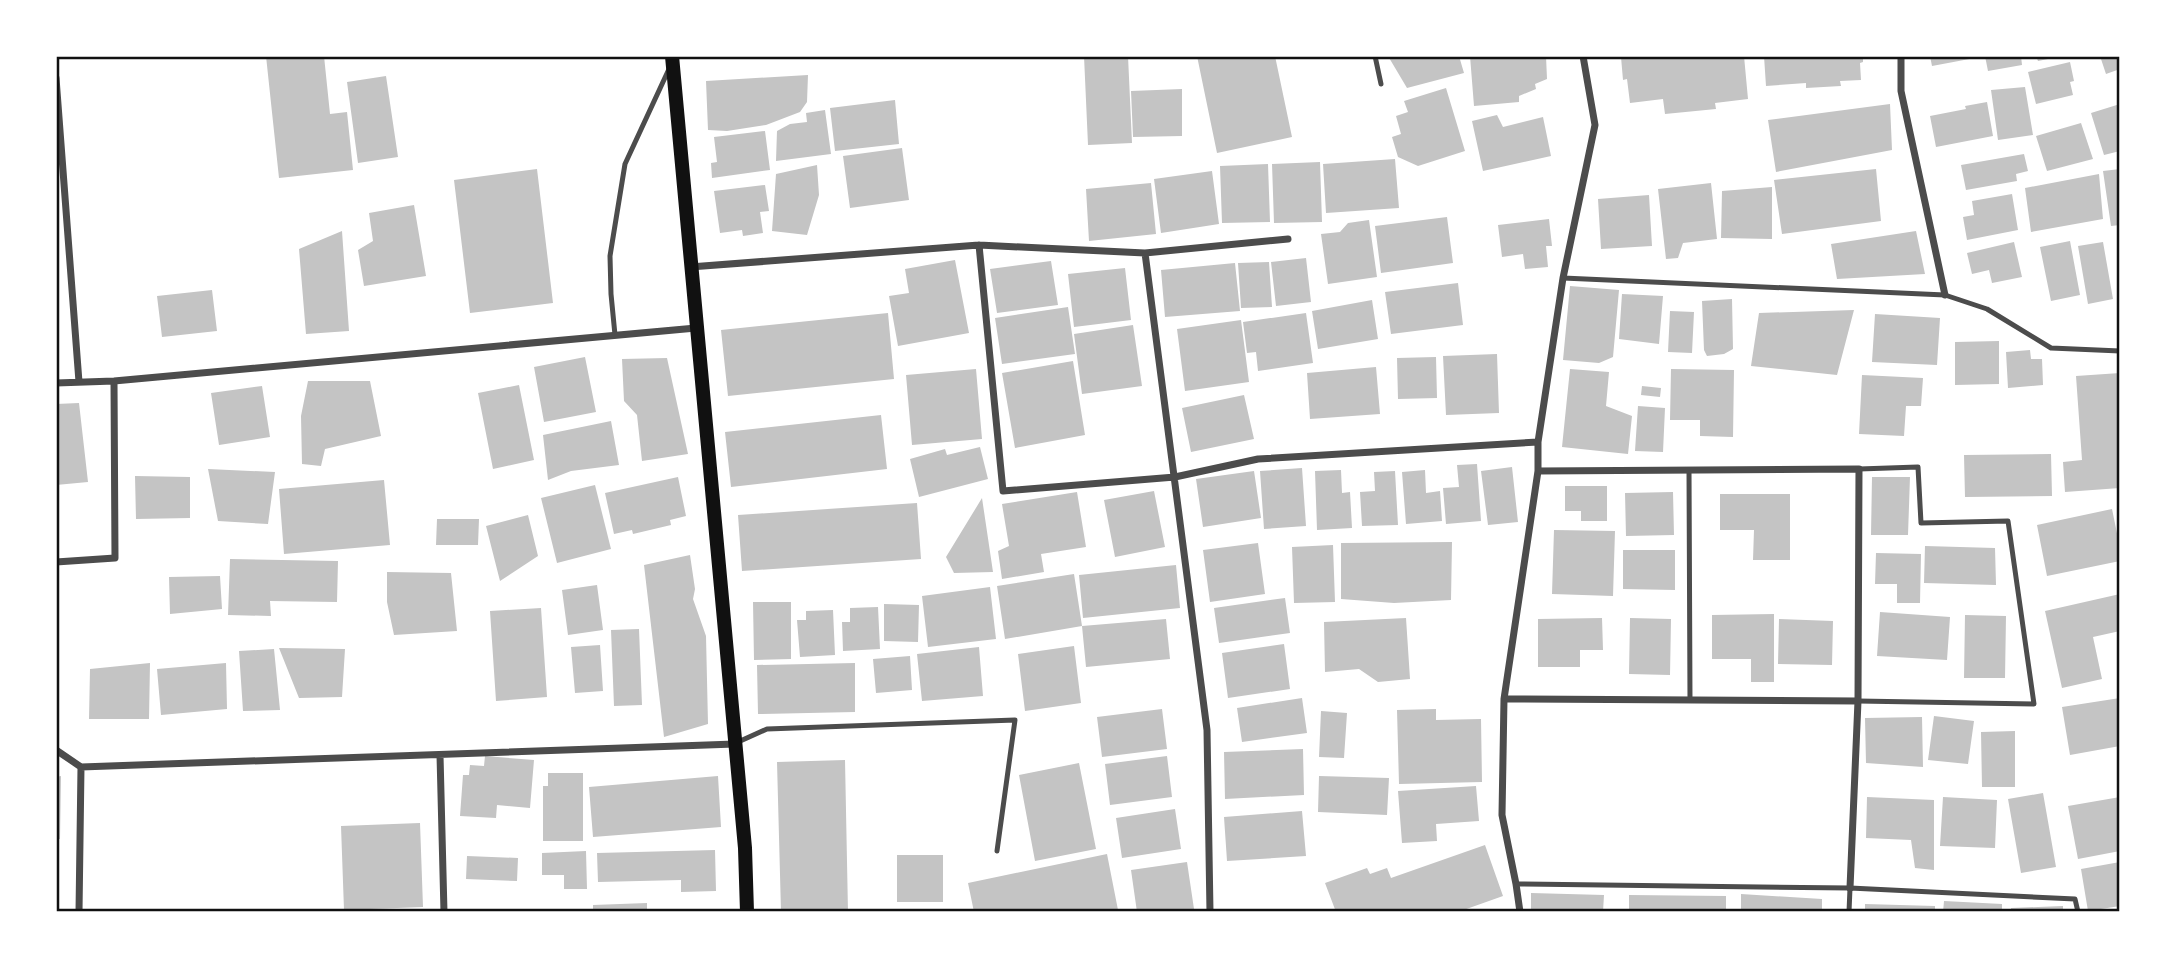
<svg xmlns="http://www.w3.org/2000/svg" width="2176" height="968" viewBox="0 0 2176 968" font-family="'PT Sans Narrow',sans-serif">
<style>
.building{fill:#c4c4c4}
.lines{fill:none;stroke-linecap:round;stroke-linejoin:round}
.service{stroke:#4c4c4c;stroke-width:5}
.minor{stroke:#4c4c4c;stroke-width:7}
.secondary{stroke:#111;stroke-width:14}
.neatline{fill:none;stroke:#111;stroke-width:2.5}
</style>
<rect width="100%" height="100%" fill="#fff"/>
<path class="building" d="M266,56H324L330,114L347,112L353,170L279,178Z
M1084,56H1128L1132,143L1088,145Z
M1197,56H1275L1292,137L1217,153Z
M1388,56H1459L1464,73L1407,88Z
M1470,56H1546L1547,79L1535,84L1536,89L1519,96V102L1474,106Z
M1630,56H1744L1748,99L1715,103L1716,109L1665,114L1663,99L1630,103L1627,79L1623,80L1621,57Z
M1764,56H1863V62L1860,63L1861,80L1840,81L1841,86L1806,88V83L1766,86Z
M1930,56H1980V57L1932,66Z
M1985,56H2021L2022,65L1988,71Z
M2036,56H2058V57L2038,61Z
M2100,56H2120V69L2106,74Z
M2070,62L2074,81L2070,82L2073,95L2036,104L2028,72Z
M808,75L807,102L800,112L766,125L727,131L708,130L706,81Z
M386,76L398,157L358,163L347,82Z
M2025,87L2033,135L1998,140L1991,90Z
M1446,88L1465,151L1418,166L1398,157L1392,137L1401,134L1396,116L1408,112L1404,101Z
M1182,89V136L1133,137L1131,91Z
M895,100L899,144L835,151L830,108Z
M1987,102L1993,136L1936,147L1930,116L1966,109L1965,106Z
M1890,104L1892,150L1776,172L1768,120Z
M2120,104V151L2104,155L2091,113Z
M825,110L831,154L776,161L777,131L790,124L807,122L806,113Z
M1497,115L1503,127L1543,117L1551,156L1483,171L1472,121Z
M2081,123L2093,159L2047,171L2036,136Z
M765,131L770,170L712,178L711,163L717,162L714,137Z
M902,148L909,200L850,208L843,156Z
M2024,154L2028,171L2016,174L2017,181L1966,190L1961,165Z
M1395,159L1399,208L1326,213L1323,164Z
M1320,162L1322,222L1274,223L1272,164Z
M1268,164L1270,222L1222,223L1220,166Z
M817,165L819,195L807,235L772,231L776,174Z
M537,169L553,303L470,313L454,180Z
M1876,169L1881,221L1782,234L1774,180Z
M2120,169V225L2111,226L2103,171Z
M1212,171L1219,224L1161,233L1154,179Z
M2099,174L2103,219L2031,232L2025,188Z
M1151,183L1156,234L1089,241L1086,189Z
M1711,183L1717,239L1683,243L1678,258L1666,259L1658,189Z
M765,185L769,211L760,212L763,233L743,236L742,230L720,233L714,191Z
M1772,187V239L1721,238L1722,191Z
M2012,194L2018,230L1967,240L1963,217L1974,215L1972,201Z
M1649,195L1652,246L1601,249L1598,199Z
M414,205L426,276L364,286L358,250L373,241L369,213Z
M1447,217L1453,263L1381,273L1375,226Z
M1549,219L1552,246H1546L1548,267L1525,269L1523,254L1502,257L1498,225Z
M1369,220L1377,277L1328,284L1321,234L1340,232L1348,223Z
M342,231L349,331L306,334L299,249Z
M1916,231L1925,274L1837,279L1831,244Z
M2070,241L2080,295L2051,301L2040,247Z
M2014,242L2022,277L1992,283L1989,270L1972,274L1967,253Z
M2103,242L2113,299L2088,304L2078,246Z
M1306,258L1311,302L1276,306L1271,262Z
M955,260L969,333L898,346L889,296L909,293L905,269Z
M1051,261L1058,305L997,313L990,269Z
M1269,262L1272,307L1241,308L1238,263Z
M1235,263L1240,311L1165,317L1161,270Z
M1125,268L1131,320L1074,327L1068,274Z
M1458,283L1463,325L1391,334L1385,292Z
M1570,286L1619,290L1613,357L1599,363L1563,360Z
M212,290L217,331L162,337L157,296Z
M1622,294L1663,296L1659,344L1619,339Z
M1732,299L1733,349L1724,354L1707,356L1704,350L1702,301Z
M1372,300L1378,339L1318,349L1312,311Z
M1068,307L1075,354L1002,364L995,318Z
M1854,310L1837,375L1751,366L1759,313Z
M1670,311L1694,312L1692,353L1668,352Z
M888,313L894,379L728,396L721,330Z
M1306,313L1313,363L1258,371L1256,352L1247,353L1243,322Z
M1875,314L1940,318L1937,365L1872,362Z
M1241,320L1249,382L1185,391L1177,329Z
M1133,325L1142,386L1082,394L1074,334Z
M1999,341V384L1955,385V342Z
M2030,350L2031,359H2042L2043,385L2008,388L2006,352Z
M1497,354L1499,413L1446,415L1443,356Z
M585,357L596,412L544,422L534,367Z
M1436,357L1437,398L1398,399L1397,358Z
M667,358L688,454L642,461L637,415L624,401L622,359Z
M1073,361L1085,435L1015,448L1002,373Z
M1376,367L1380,414L1310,419L1307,373Z
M976,369L982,439L912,445L906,375Z
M1570,369L1609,372L1606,406L1632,416L1628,454L1562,447Z
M1671,369L1734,370L1733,437L1700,436V420H1670Z
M2120,373V488L2065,492L2063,462L2082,460L2076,376Z
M1862,375L1923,378L1921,406H1906L1904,436L1859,434Z
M308,381H370L381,436L325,449L321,466L302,464L301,416Z
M519,385L534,460L493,469L478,393Z
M262,386L270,437L219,445L211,393Z
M1642,386L1661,388L1660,397L1641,395Z
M1244,395L1254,439L1191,452L1182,408Z
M79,403L88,482L56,485V404Z
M1638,406L1665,408L1663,452L1635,451Z
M881,415L887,469L731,487L725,432Z
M611,421L619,465L571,471L548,480L543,435Z
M980,447L988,479L919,497L910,459L945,449L947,455Z
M2051,454L2052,496L1965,497L1964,455Z
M1477,464L1481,521L1446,524L1443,488L1459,487L1457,465Z
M1512,467L1518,522L1488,525L1481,471Z
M1302,468L1306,526L1264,529L1260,471Z
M208,469L275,472L268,524L218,521Z
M1341,470L1342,493L1350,492L1352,528L1317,530L1315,471Z
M1425,470L1426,493L1440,491L1442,521L1406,524L1402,472Z
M1254,471L1261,518L1203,527L1196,479Z
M1395,471L1398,525L1362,526L1360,492L1375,491L1374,472Z
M135,476L190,477V518L136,519Z
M678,477L686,516L670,520L671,525L633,534L632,530L614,534L605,493Z
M1872,477H1910L1908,535H1871Z
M384,480L390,545L284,554L279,489Z
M595,485L611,549L557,563L541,498Z
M1565,486H1607V521H1581V511H1565Z
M1154,491L1165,547L1115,557L1104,500Z
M1077,492L1086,547L1041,554L1044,572L1002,579L998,551L1009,546L1002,504Z
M1673,492L1674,535L1626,536L1625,493Z
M1720,494H1790V560H1753L1754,530H1720Z
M982,498L993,572L954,573L946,557Z
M917,503L921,559L742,571L738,515Z
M2112,509L2120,548V561L2047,576L2037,525Z
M528,515L538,556L500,581L486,526Z
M437,519H479L478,545H436Z
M1554,530L1615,531L1613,596L1552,594Z
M1452,542L1451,600L1394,603L1341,599V543Z
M1258,543L1265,594L1210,602L1203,550Z
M1333,545L1335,602L1294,603L1292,547Z
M1925,546L1995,548L1996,585L1924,583Z
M1623,550H1675V590L1623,589Z
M1876,553L1921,554L1920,603H1897V584H1875Z
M690,555L695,589L693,599L706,636L708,724L664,737L644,565Z
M230,559L338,561L337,602L270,601L271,616L228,615Z
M1176,565L1180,608L1083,618L1079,575Z
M387,572L451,573L457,631L394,635L387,602Z
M1074,574L1082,626L1005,639L997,586Z
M220,576L222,609L170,614L169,577Z
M597,585L603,630L568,635L562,590Z
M990,587L996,639L928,647L922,596Z
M2120,594V631L2093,637L2102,679L2062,688L2045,611Z
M1285,598L1290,633L1219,643L1214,608Z
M753,602H791V659L754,660Z
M884,604L919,605L918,642L884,641Z
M878,607L880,649L843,651L842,622H850V608Z
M541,608L547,697L496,701L490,611Z
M833,610L835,655L800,657L797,620H806V611Z
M1880,612L1950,617L1947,660L1877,656Z
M1774,614V682H1751V659H1712V615Z
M1965,615L2006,616L2005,678H1964Z
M1406,618L1410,679L1378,682L1359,669L1325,672L1324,622Z
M1602,618L1603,650H1580V667H1538V619Z
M1630,618L1671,619L1670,675L1629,674Z
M1166,619L1170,659L1086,667L1082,626Z
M1779,619L1833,621L1832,665L1778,664Z
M639,629L642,705L614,706L611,630Z
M1284,644L1290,689L1228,698L1222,653Z
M600,645L603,691L575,693L571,647Z
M1074,646L1081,703L1025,711L1018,654Z
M979,647L983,696L922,701L917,654Z
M279,648L345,649L342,697L299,698Z
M274,649L280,710L243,711L239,651Z
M910,656L912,690L876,693L873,659Z
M150,663L149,719H89L90,669Z
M226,663L227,709L161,715L157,669Z
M855,663V712L758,714L757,665Z
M1302,698L1307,733L1242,742L1237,708Z
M2120,698V746L2070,755L2062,707Z
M1162,709L1167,749L1102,757L1097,717Z
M1436,709V720L1481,719L1482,782L1399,784L1397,710Z
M1321,711L1347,713L1344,758L1319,757Z
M1934,716L1974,721L1968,764L1928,760Z
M1922,717L1923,767L1866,763L1865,718Z
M2015,731V787H1982L1981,732Z
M1303,749L1304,795L1225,799L1224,752Z
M485,756L534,760L530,808L497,805L496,818L460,816L463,775H469L470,765L484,766Z
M1167,756L1172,797L1110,805L1105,764Z
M845,760L848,912H781L777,762Z
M1079,763L1096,849L1035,861L1019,775Z
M548,773H583V841H543V786H548Z
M61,776L60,839H56V777Z
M718,776L721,827L593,837L589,787Z
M1319,776L1389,778L1387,815L1318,812Z
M1476,786L1479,821L1436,824L1437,841L1402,843L1398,791Z
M2043,793L2056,867L2021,873L2008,799Z
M1867,797L1934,800V870L1915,868L1911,840L1866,838Z
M1943,797L1997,800L1995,848L1940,846Z
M2120,797V851L2078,859L2068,806Z
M1175,809L1181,849L1122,858L1116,818Z
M1302,811L1306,856L1227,861L1224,817Z
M420,823L423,907L344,910L341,826Z
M1485,845L1503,896L1458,912H1336L1325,883L1367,868L1370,874L1387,868L1391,878Z
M715,850L716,891L681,892V880L598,882L597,853Z
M586,851L587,889H564V875H542V853Z
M1107,854L1118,910L974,912L968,883Z
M897,855H943V902H897Z
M467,856L518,858L517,881L466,879Z
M1187,862L1194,909L1172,912H1137L1131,870Z
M2120,862V906L2088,911L2081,869Z
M1531,893L1604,895L1603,912H1531Z
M1741,894L1822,899V912H1741Z
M1629,895L1726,896V912H1629Z
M1944,901L2002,904V912H1943Z
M647,903V912H593V905Z
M1865,904L1935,906V912H1865Z
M2063,906V912H2011V908Z"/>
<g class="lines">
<path class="service" d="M1375,56L1381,84
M1563,278L1945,295L1987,309L2051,348L2120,351
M615,335L611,294L610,256L625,164L669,69
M1689,470L1690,700
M1858,701L2034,704L2008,521L1921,523L1918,467L1859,469
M738,742L767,729L1015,720L997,851
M1516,884L1850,888L2075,899L2078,912
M1849,912L1850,888"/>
<path class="minor" d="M1901,56V91L1945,295
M56,78L79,382
M979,245L1003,491L1175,477L1258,459L1538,442
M1145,253L1288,239
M690,267L979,245L1145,253L1207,730L1210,912
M56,383L114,381L696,328
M1538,471L1859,469L1858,701L1850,888
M56,562L115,558L114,381
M1504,699L1858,701
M56,750L81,767L735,744
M440,755L444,912
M79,912L81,767
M1520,912L1516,884L1502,815L1504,699L1538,471V442L1563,278L1595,125L1583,56"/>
<path class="secondary" d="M672,56L745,848L747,912"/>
</g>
<rect width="2176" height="968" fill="none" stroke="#ffffff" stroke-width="116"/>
<rect x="58" y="58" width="2060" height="852" class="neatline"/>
</svg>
